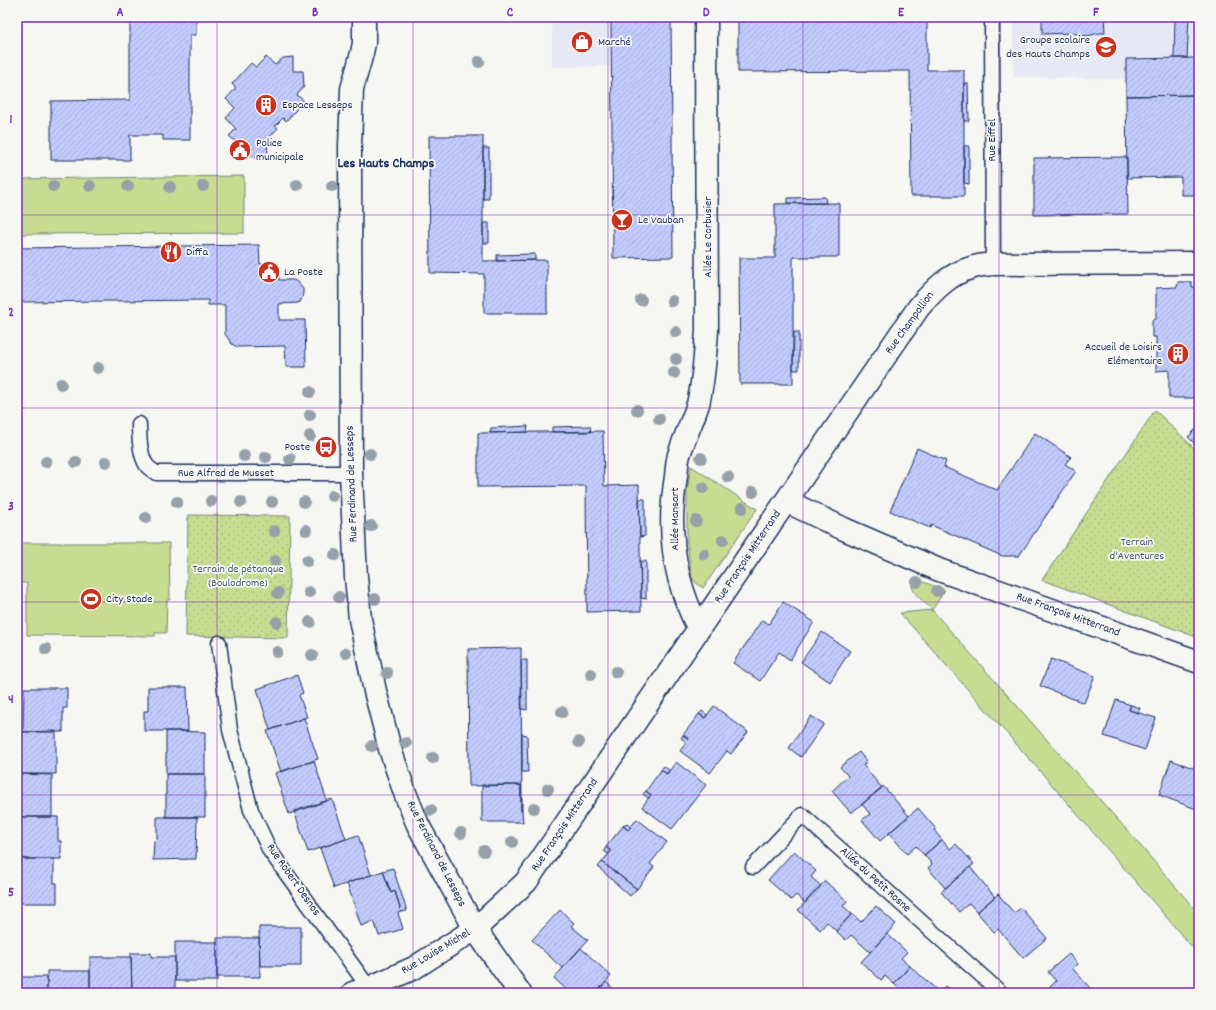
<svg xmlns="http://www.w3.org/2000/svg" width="1216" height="1010" viewBox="0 0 1216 1010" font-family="Dekko,sans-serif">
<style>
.built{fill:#e6e9f5}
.grass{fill:#c8dc91;stroke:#728678}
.park{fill:url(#park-dots);stroke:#728678}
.building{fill:url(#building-hatch);stroke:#1b2f5e}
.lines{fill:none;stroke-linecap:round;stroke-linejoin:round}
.service-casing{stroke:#1b2f5e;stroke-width:17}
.minor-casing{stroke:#1b2f5e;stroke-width:25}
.service{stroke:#f6f6f2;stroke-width:14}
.minor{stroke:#f6f6f2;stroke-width:22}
.tree{fill:#95a0a8}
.grid{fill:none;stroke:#7b2cbf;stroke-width:1;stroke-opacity:0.55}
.labels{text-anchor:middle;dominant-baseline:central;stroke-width:3.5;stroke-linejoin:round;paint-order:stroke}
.poi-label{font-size:12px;fill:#1b2f5e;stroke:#f6f6f2;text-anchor:start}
.street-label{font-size:12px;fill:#1b2f5e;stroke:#f6f6f2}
.park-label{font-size:12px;fill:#465a6b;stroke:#f6f6f2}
.quarter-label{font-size:14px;font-weight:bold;fill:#1b2f5e;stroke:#f6f6f2}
.neatline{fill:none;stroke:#7b2cbf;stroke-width:1.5}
.grid-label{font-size:13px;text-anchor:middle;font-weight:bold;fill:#7b2cbf}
</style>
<defs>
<pattern id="park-dots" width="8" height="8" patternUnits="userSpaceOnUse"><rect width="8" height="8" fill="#c8dc91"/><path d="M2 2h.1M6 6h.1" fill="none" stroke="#abbd7f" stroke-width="1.8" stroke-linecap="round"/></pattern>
<pattern id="building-hatch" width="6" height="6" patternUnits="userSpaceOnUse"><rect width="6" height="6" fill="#c2cbfd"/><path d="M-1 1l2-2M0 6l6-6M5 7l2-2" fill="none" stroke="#a6afdb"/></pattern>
</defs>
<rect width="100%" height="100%" fill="#f6f6f2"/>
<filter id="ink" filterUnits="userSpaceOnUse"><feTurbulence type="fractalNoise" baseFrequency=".025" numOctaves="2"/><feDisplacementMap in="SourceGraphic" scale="8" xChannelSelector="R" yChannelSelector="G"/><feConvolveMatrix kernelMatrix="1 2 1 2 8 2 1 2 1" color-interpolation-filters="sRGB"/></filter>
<g filter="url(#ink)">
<path class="built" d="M552,17H611V66L552,67Z
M1013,17H1199V80L1013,77Z"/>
<path class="grass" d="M244,176V233L17,234V179Z
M691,466L757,509L703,588L696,583L692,578L687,542V492Z
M17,543H169L170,600H167L166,633H155V636L27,635V583H17Z
M915,579L945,590L932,610L1133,837L1199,914V955L1033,763L900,613L932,610C925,602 909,592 912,581Z"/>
<path class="park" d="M1155,410L1199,453V638L1042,580Z
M188,515L290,516L288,638L186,636Z"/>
<path class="building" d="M135,17H196V35H190V140H163V135H130V160H51V101L130,100V22H135Z
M611,17H671L673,257L613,258Z
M750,17H788L750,18Z
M812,17H927V70H964V196H911L910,71L738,72V18Z
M1042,17H1104L1105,33H1099L1087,36L1073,33L1042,34Z
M1127,17H1175V18H1127Z
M1175,17H1199V18H1175Z
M1175,18H1189L1187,58H1174Z
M266,57L275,65L283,58L293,57V71H303L304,87L297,95L304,101L286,121L283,118L275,126L278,128L267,140L268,157L235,158V141L229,136L236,129L226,118L235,108L226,99L236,88L232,84L251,63L256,67Z
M1187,58H1199V95L1126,96V59Z
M964,83H968L969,121H964Z
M1199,95V195H1181V177L1127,178L1126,96Z
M429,136H483V261L547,260V313H484V274L430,273Z
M964,146H969V184L964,183Z
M483,148H489V199H483Z
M1127,157L1128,214L1034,215V158Z
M825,197L826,203H788V198Z
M839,203V257H793V384H740L739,258H775V204Z
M483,223H489V243H483Z
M259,245L260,264H278L279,280H294L298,283L303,289V293L302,298L298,303L279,304V320H305L306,367H286L285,346L237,347L232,344L225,334V305H208V300L17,302V248Z
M535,254V260L497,261V255Z
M1178,282H1192V287H1199V398H1169V370L1156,371V337H1152V320L1156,319V288L1177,287Z
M794,332H799V370H793Z
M528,426L527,432L490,433L491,428Z
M590,426L591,432H552V427Z
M1198,427L1199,429V448L1188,437Z
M603,431L604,486L639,485L641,611L587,612L586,486L478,487V433Z
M1035,433L1071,457L1065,464L1076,471L1019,556H1002L931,525L930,528L890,511L917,448L946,461L944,467L997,490Z
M639,499H645V536L640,537Z
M640,561H646V599L641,598Z
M783,602L814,622L790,660L779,652L760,681L733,663L762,620L769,624Z
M822,632L850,651L830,682L801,662Z
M521,648V660L522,811H521V785L469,786L468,649Z
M1051,659L1095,676L1084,703L1040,686Z
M521,660H527V710L522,709Z
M297,675L303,693L299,695L307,717L270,730L257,689Z
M148,687H187L188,731H144V711H148Z
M24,688H67V708H63V732H23Z
M1116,700L1131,705L1129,710L1156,718L1145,750L1104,736Z
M1131,705L1140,708L1138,713L1129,710Z
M714,706L748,732L731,754L727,751L710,773L680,751L689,739L683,735L699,714L705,718Z
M702,711L707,715L705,718L699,714Z
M811,716L824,724L801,757L789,748Z
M304,718L318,759L281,772L267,731Z
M56,731V774H17V732Z
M166,731L205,732V774H166Z
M522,734L527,735L528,772H522Z
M683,735L689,739L686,742L681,738Z
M859,752L867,762L863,765L882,788L851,813L832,791L848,776L840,767Z
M1171,760L1199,770V810L1159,795Z
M314,761L327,801L289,814L275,773Z
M676,762L706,785L672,829L642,807L651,795L646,791L661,770L667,774Z
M664,766L669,770L667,774L661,770Z
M17,774L52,775V817H17Z
M166,774H205V817H166Z
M482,785H521V811H522L523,822H482Z
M883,786L909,816L880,841L862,820L870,814L862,804Z
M646,791L651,795L648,798L643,794Z
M332,799L346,839L308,852L294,811Z
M918,808L936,829L934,830L942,840L924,855L916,846L907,854L889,833Z
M18,817H58V841H61V859H18Z
M157,817H197L196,859L153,860L154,841L157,840Z
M637,819L667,842L650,864L654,867L637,889L602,862L611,851L606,847L623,826L628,830Z
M626,823L631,827L628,830L623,826Z
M358,835L371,875L334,888L320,848Z
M942,840L950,849L956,844L974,864L945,888L928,868L932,864L924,855Z
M606,847L611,851L608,854L604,851Z
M794,851L816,871L811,877L821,886L805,903L796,895L791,900L768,880Z
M17,859H54V883H57V903H17Z
M602,862L637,889L630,896L598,867Z
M970,867L995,897L977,912L969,903L959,912L941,892Z
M393,868L407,911L401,912L395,891L391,893L383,871Z
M383,871L391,893L395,891L401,912L398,913L403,929L379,936L374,921L361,926L347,883Z
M825,881L847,901L843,906L852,914L836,931L827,922L820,930L798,910Z
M998,894L1014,913L1021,908L1047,938L1023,958L998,929L994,932L977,912Z
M876,906L896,924L870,952L851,935L846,940L836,931L852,914L861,922Z
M560,910L574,923L571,926L588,940L562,968L532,940Z
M259,927H301V966H260Z
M887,934L907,952L901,958L910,966L894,984L885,976L881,980L861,962Z
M217,938H259L260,977H217Z
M175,942H217V981H175Z
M581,948L611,976L596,993H570L554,978Z
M131,953H151V957H175V993H132Z
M1069,954L1078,964L1073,969L1090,988L1084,993H1044L1056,981L1048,972Z
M90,957H131L132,993H90Z
M910,966L939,992V993H902L903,992L894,984Z
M47,971H90V993H47Z
M17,977H47V993H17Z
M606,982L618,993H596Z
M945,986L953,993H939Z"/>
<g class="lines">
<g class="service-casing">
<path id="service" d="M991,17L992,21L993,264
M139,424C139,436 140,458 148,467C150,469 154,471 156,473H351
M219,643L230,730L251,810L270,851L369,988
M753,867L802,815L1001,993"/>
</g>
<g class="minor-casing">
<path id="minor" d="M364,17V43L362,53L352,89L350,147L351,473L356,577L360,619L375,691L390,749L405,793L418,825L475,929L520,993
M786,501L844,529L939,570L1199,662
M699,629C674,582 667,529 676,476C677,468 677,459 680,452C685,436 693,420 698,404C704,380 705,355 707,331L706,17
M353,993L369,988L414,968L475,929L526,882L827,441L919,307C934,290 949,274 971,268C978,265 986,265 993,264L1199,263"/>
</g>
<use href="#service" class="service"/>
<use href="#minor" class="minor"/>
</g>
<g class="tree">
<circle cx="479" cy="62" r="6"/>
<circle cx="297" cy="185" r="6"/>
<circle cx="53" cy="186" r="6"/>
<circle cx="90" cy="186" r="6"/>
<circle cx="128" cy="186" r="6"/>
<circle cx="203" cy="186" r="6"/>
<circle cx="332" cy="186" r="6"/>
<circle cx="170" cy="187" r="6"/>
<circle cx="641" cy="300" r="6"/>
<circle cx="672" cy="301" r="6"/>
<circle cx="676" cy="332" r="6"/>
<circle cx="676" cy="359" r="6"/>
<circle cx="98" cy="368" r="6"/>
<circle cx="674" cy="373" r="6"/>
<circle cx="61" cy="384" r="6"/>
<circle cx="310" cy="392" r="6"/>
<circle cx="637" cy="410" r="6"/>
<circle cx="310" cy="415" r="6"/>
<circle cx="659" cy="419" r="6"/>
<circle cx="310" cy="436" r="6"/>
<circle cx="370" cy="454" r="6"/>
<circle cx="244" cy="456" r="6"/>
<circle cx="266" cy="457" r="6"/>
<circle cx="701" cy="458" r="6"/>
<circle cx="290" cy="459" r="6"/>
<circle cx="46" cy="462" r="6"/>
<circle cx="76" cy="462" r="6"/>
<circle cx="106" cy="462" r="6"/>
<circle cx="728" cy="477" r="6"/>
<circle cx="703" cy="488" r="6"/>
<circle cx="753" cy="492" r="6"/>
<circle cx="332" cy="496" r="6"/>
<circle cx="211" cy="501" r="6"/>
<circle cx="177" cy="502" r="6"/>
<circle cx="241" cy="502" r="6"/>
<circle cx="272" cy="502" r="6"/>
<circle cx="304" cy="502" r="6"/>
<circle cx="742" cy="508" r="6"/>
<circle cx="146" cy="518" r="6"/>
<circle cx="696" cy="521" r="6"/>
<circle cx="371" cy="526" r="6"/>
<circle cx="306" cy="530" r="6"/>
<circle cx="274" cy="531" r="6"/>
<circle cx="723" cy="540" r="6"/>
<circle cx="704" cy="554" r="6"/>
<circle cx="335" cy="555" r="6"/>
<circle cx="275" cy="561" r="6"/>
<circle cx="307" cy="561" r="6"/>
<circle cx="917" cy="582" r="6"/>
<circle cx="937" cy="591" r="6"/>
<circle cx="309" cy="592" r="6"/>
<circle cx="278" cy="593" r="6"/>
<circle cx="339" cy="597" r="6"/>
<circle cx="375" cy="599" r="6"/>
<circle cx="277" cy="622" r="6"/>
<circle cx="310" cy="622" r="6"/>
<circle cx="46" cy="649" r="6"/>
<circle cx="277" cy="652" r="6"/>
<circle cx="346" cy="653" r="6"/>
<circle cx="312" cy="655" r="6"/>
<circle cx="616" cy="672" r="6"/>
<circle cx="387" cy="673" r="6"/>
<circle cx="591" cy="674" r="6"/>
<circle cx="562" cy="712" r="6"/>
<circle cx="579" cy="742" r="6"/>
<circle cx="406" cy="743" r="6"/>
<circle cx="372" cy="746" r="6"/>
<circle cx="433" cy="758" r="6"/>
<circle cx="548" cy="789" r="6"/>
<circle cx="534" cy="808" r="6"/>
<circle cx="431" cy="810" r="6"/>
<circle cx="461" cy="833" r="6"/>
<circle cx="512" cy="842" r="6"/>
<circle cx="484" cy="851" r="6"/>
</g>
</g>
<path class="grid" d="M217,17V993M413,17V993M608,17V993M803,17V993M999,17V993M17,215H1199M17,408H1199M17,602H1199M17,795H1199"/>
<defs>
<g id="shop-disc" transform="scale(1.15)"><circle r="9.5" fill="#c8321e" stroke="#f6f6f2"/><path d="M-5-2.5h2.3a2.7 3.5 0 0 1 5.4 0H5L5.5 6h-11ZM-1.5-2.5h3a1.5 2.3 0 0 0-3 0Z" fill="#fff"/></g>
<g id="school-disc" transform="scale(1.15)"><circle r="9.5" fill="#c8321e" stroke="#f6f6f2"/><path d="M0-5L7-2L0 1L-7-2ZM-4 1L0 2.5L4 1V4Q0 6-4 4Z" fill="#fff"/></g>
<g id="building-disc" transform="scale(1.15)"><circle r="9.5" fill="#c8321e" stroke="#f6f6f2"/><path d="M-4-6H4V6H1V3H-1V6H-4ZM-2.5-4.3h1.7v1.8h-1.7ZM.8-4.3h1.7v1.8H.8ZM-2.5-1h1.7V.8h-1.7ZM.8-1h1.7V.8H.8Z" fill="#fff"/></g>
<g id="civic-disc" transform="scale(1.15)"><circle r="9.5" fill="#c8321e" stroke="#f6f6f2"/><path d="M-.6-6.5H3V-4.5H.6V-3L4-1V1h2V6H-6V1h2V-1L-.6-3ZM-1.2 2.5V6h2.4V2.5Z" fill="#fff"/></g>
<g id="bar-disc" transform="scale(1.15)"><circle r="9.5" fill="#c8321e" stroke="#f6f6f2"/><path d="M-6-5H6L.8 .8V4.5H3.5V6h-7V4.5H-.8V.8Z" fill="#fff"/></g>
<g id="restaurant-disc" transform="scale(1.15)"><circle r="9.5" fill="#c8321e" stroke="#f6f6f2"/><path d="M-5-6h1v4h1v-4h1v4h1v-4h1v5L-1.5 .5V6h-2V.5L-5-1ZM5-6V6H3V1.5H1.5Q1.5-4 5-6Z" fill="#fff"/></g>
<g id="bus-disc" transform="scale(1.15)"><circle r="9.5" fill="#c8321e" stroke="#f6f6f2"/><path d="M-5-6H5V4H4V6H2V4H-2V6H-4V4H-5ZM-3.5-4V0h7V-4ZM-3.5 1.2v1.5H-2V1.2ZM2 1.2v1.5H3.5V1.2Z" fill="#fff"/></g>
<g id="stadium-disc" transform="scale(1.15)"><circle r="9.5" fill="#c8321e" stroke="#f6f6f2"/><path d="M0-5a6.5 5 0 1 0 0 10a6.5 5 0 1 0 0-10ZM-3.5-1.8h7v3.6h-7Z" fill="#fff"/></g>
</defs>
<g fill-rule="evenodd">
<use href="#shop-disc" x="582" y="42"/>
<use href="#school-disc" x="1106" y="47"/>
<use href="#building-disc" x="266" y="105"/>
<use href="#civic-disc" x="240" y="150"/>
<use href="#bar-disc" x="622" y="220"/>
<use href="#restaurant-disc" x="171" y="252"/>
<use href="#civic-disc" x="269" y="272"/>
<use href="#building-disc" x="1178" y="354"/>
<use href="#bus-disc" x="326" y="447"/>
<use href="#stadium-disc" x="91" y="599"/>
</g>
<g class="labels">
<g class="poi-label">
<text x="1090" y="40" text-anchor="end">Groupe scolaire<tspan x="1090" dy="14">des Hauts Champs</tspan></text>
<text x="598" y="42">Marché</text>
<text x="282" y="105">Espace Lesseps</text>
<text x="256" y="143">Police<tspan x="256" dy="14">municipale</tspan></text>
<text x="638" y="220">Le Vauban</text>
<text x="186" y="252">Diffa</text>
<text x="284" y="272">La Poste</text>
<text x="1162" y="347" text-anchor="end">Accueil de Loisirs<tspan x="1162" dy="14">Elémentaire</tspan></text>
<text x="310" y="447" text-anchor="end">Poste</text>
<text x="106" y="599">City Stade</text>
</g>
<g class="street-label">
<text transform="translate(992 140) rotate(-90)">Rue Eiffel</text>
<text transform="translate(708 237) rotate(-90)">Allée Le Corbusier</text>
<text transform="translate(910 323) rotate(-54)">Rue Champollion</text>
<text x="226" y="473">Rue Alfred de Musset</text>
<text transform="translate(352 484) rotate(-92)">Rue Ferdinand de Lesseps</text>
<text transform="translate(675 519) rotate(-90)">Allée Mansart</text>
<text transform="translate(748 557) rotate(-56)">Rue François Mitterrand</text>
<text transform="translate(1068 615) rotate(20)">Rue François Mitterrand</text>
<text transform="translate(565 825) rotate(-56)">Rue François Mitterrand</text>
<text transform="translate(436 854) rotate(63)">Rue Ferdinand de Lesseps</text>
<text transform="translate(293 880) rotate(55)">Rue Robert Desnos</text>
<text transform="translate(875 880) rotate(42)">Allée du Petit Rosne</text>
<text transform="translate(436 952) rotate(-31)">Rue Louise Michel</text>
</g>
<g class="park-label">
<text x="1137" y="542">Terrain<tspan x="1137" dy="14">d'Aventures</tspan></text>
<text x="238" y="569">Terrain de pétanque<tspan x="238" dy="14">(Boulodrome)</tspan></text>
</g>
<g class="quarter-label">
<text x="386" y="164">Les Hauts Champs</text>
</g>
</g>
<rect width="1216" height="1010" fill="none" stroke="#f6f6f2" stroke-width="44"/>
<rect x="22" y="22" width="1172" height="966" class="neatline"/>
<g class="grid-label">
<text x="120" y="16">A</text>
<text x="315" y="16">B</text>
<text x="510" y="16">C</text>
<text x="706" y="16">D</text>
<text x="901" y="16">E</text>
<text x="1096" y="16">F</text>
<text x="11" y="123">1</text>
<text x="11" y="316">2</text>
<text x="11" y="510">3</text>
<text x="11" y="703">4</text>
<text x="11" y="896">5</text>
</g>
</svg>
